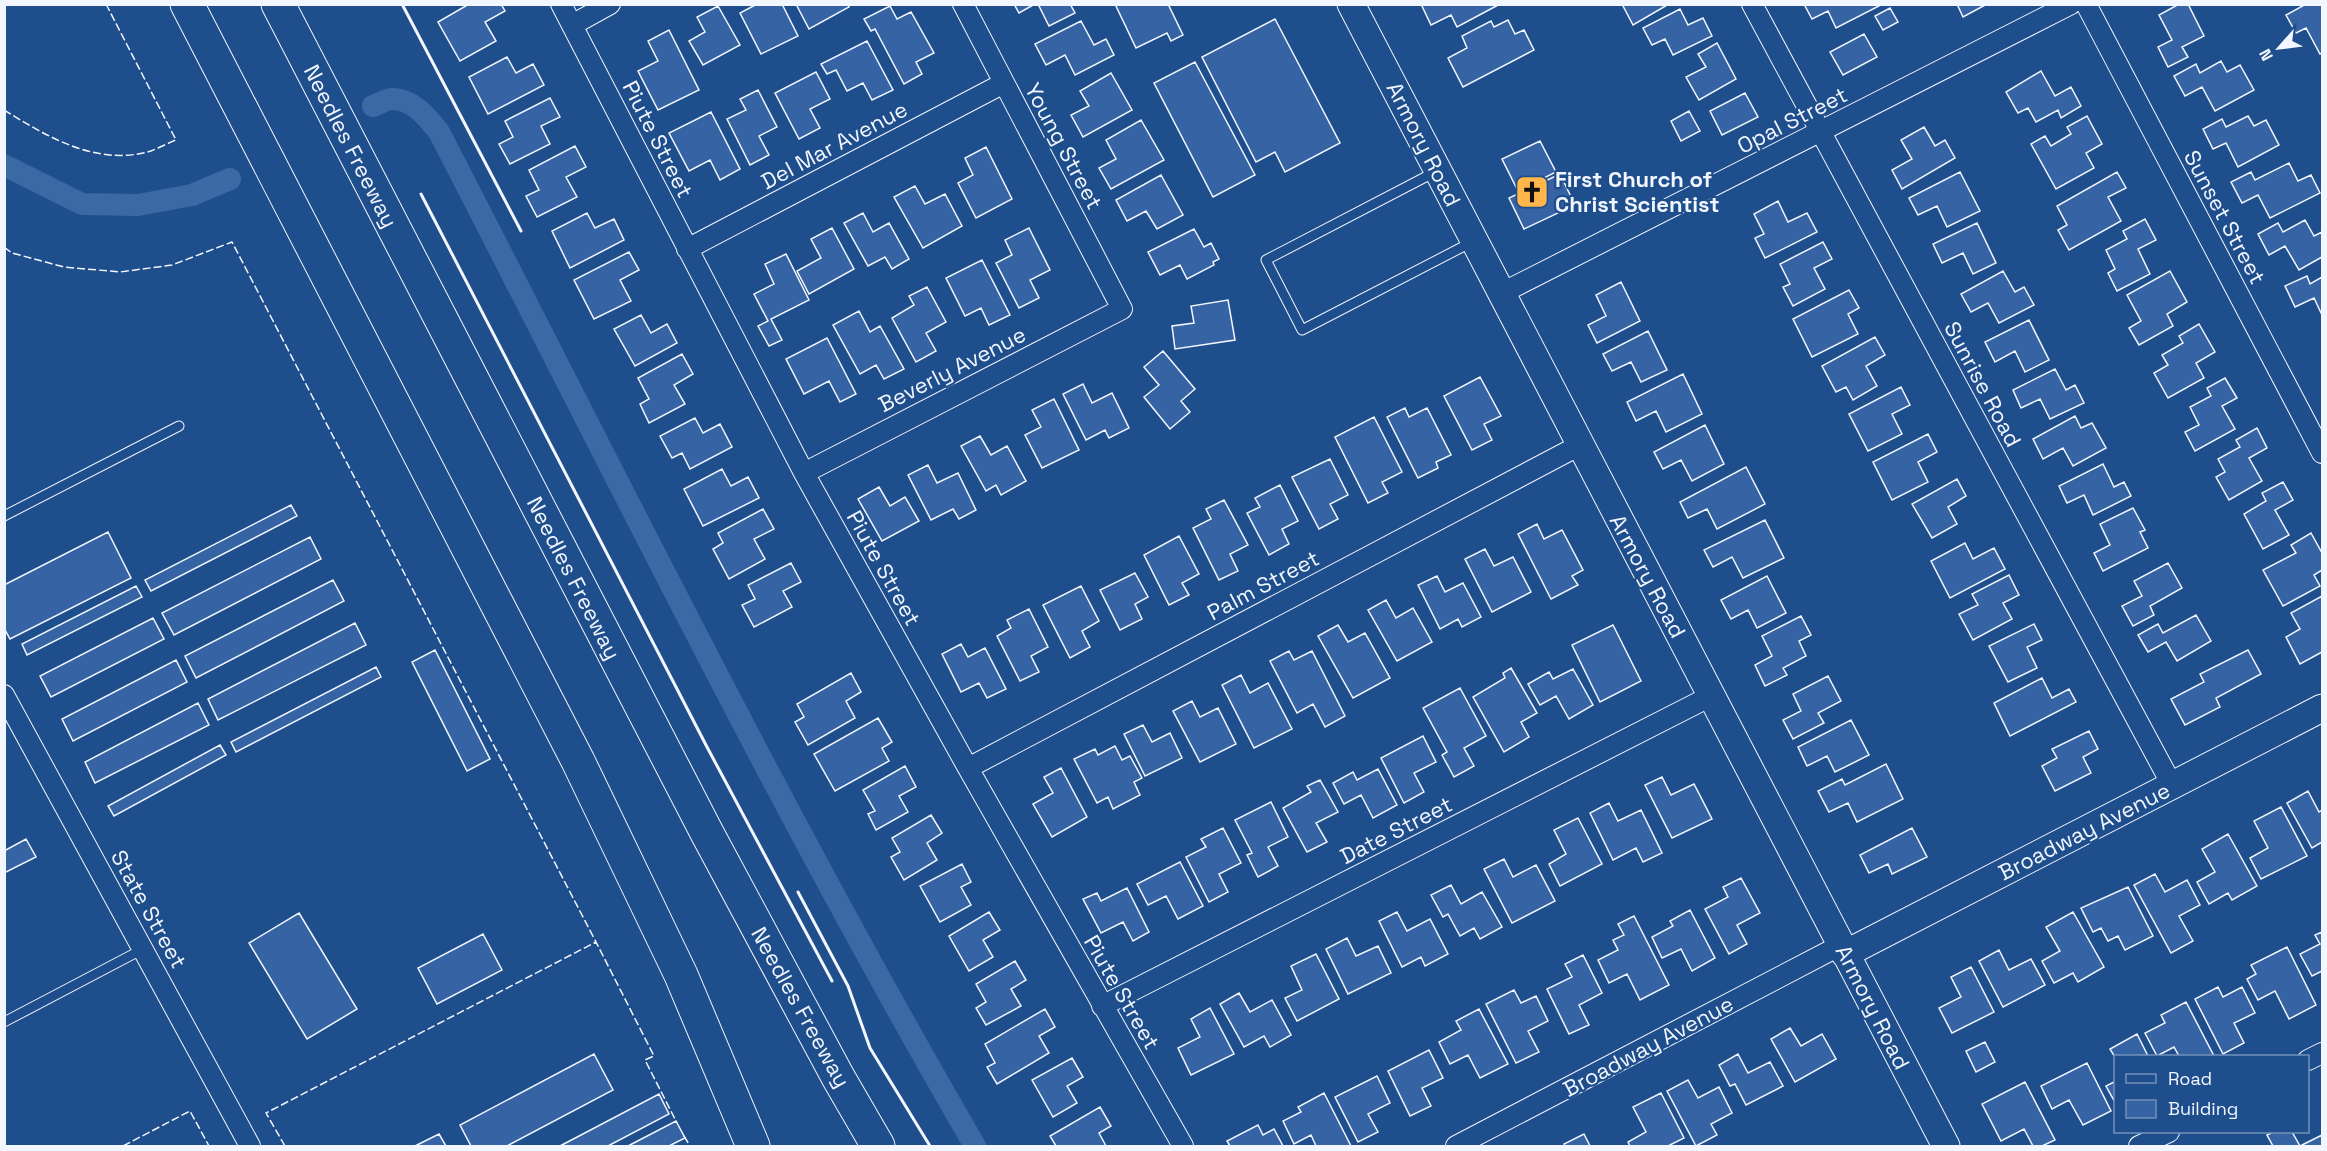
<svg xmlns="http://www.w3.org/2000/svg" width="2327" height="1151" viewBox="0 0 2327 1151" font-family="'Space Grotesk',sans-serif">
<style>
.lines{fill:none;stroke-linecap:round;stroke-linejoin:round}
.canal{stroke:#3b69a3;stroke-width:22}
.building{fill:#3563a3;stroke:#f2f6ff;stroke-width:1.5}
.lane-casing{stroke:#f2f6ff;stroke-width:11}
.street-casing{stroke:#f2f6ff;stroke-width:22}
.secondary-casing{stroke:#f2f6ff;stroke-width:29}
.highway-casing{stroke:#f2f6ff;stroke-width:35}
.lane{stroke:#1f4e8c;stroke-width:9}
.street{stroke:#1f4e8c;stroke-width:20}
.secondary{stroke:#1f4e8c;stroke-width:27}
.highway{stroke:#1f4e8c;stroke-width:33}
.fence{stroke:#f2f6ff;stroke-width:1.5;stroke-dasharray:8 3;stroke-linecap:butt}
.wall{stroke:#f2f6ff;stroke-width:3}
.labels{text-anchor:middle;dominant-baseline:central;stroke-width:4.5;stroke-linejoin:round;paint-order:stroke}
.street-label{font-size:22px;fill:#f2f6ff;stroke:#1f4e8c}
.poi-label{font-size:22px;font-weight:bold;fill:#f2f6ff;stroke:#1f4e8c;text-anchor:start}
</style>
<rect width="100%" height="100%" fill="#1f4e8c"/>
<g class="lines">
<path class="canal" d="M373,106C379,104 386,99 392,99C413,99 427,117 439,132C614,471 783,816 975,1146
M4,165L82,204L138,205L192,195L230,179"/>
</g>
<path class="building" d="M469,4H501L505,11L485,22L496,41L460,61L438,22Z
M782,4L798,36L761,54L740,13L757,4Z
M796,4H848L849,7L809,29Z
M1014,4H1035L1019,13Z
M1038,4H1070L1075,13L1049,26Z
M1115,4H1168L1183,35L1171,41L1167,33L1136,48Z
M1421,4H1500L1457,27L1451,15L1431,25Z
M1622,4H1669L1633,25Z
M1804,4H1878L1879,6L1836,28L1828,11L1812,19Z
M1957,4H1987L1963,17Z
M2179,4H2188L2204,36L2182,47L2188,57L2168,67L2158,47L2172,40L2159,15Z
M2306,4H2322V53L2320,54L2306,28L2296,33L2286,15Z
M718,6L740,45L703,65L689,41L705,32L697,17Z
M890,6L897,19L911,12L934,53L916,62L922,74L904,84L875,29L871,31L864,19Z
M1890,8L1898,22L1883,30L1875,16Z
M1680,9L1688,25L1703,18L1712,36L1673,55L1665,39L1652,45L1643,28Z
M1275,19L1340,143L1285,172L1275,152L1256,162L1202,57Z
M1508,20L1515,34L1524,30L1534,50L1463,87L1448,58L1467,48L1462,36L1491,21L1494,27Z
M1081,21L1094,45L1106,39L1114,55L1075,75L1065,55L1046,65L1035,44Z
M669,30L699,90L658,110L638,71L658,61L648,41Z
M1864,34L1877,57L1843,75L1830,52Z
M867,41L893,90L872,100L863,83L847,91L836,70L827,74L821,64Z
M1717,43L1736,79L1699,100L1686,77L1706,67L1698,54Z
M507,57L516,73L533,64L544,85L488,114L469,77Z
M2221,61L2227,72L2240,65L2254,90L2215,111L2202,87L2185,96L2174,76L2196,64L2200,73Z
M1195,62L1255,175L1213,197L1154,83Z
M2041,71L2055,96L2071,87L2081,106L2061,118L2058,110L2036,122L2028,108L2018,113L2006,92Z
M816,72L830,99L810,109L820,128L799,139L775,93Z
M1111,73L1132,110L1083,137L1071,115L1089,106L1080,91Z
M758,90L777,127L759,136L769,155L750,165L727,119L746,110L740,99Z
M1745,93L1758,117L1722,135L1710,111Z
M550,98L560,117L541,126L550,144L510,164L499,144L513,137L505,121Z
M1689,111L1700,131L1681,141L1671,121Z
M711,112L740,169L720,180L710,160L689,171L669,133Z
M2087,116L2102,144L2086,153L2094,168L2056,189L2031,144L2045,136L2051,146L2071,134L2067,127Z
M2248,116L2254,126L2266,120L2279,145L2238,167L2226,143L2213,149L2203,129L2222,119L2226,127Z
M1141,120L1164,160L1111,189L1099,168L1116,159L1106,140Z
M1924,127L1935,146L1945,140L1955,158L1902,189L1892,170L1912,159L1901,140Z
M1540,141L1556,172L1518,191L1502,159Z
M575,146L586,167L566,177L577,197L537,217L526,196L539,190L529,170Z
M986,147L1012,199L976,218L958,183L973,175L965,158Z
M2289,163L2298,181L2311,175L2320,193L2270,218L2258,195L2242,203L2231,182L2251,172L2255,180Z
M1960,172L1980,211L1947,227L1937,206L1918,215L1909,198Z
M2117,172L2126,188L2108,197L2121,221L2069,250L2058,230L2067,225L2057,206Z
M1560,174L1575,205L1524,229L1509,198Z
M1161,175L1183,215L1157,229L1146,211L1127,221L1116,200Z
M915,186L925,204L945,194L962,226L923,248L894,197Z
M1778,201L1788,222L1807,213L1817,232L1765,258L1755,238L1764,234L1754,214Z
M587,213L595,228L614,219L624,240L570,268L552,231Z
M863,213L873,232L889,223L909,259L892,269L885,257L868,266L844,223Z
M2145,219L2156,240L2138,249L2150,274L2117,291L2108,273L2115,269L2106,250L2127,239L2123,231Z
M2305,220L2314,236L2322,232V257L2299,270L2285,246L2269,255L2258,234L2278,223L2283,232Z
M1977,223L1996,263L1973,274L1963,253L1942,263L1933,244Z
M832,228L854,269L809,294L797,271L821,258L811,239Z
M1029,228L1050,270L1030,280L1039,298L1019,308L996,263L1012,255L1005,240Z
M1194,229L1204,247L1211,243L1219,259L1213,262L1214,265L1187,279L1180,265L1160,275L1148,252Z
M1823,242L1832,259L1814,268L1825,289L1793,306L1783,287L1790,284L1780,264Z
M629,252L639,270L620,280L631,301L594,319L574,280Z
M786,254L809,300L771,319L782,340L769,346L758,326L768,321L754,294L774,284L765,264Z
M982,260L1010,315L989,325L981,308L965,316L946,278Z
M2003,271L2015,292L2024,287L2034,305L1999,323L1988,303L1971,312L1961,294Z
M2170,271L2187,302L2167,314L2173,326L2139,345L2129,328L2141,321L2127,295Z
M2307,276L2310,284L2322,277V315L2314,298L2295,307L2285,286Z
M1621,282L1640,321L1597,343L1588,325L1606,316L1596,295Z
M927,287L946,322L926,333L936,351L916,362L892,318L914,305L909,296Z
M1849,290L1859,308L1848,314L1858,334L1812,357L1793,319Z
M1228,300L1235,340L1175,349L1172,326L1194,323L1191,306Z
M859,311L870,332L880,326L904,369L884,379L876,365L860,374L833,325Z
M641,315L651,333L667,324L677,343L635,366L614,329Z
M2029,320L2049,360L2025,372L2015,351L1995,362L1985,342Z
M2199,324L2215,352L2196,363L2204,378L2168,398L2154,373L2168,365L2162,355L2183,343L2179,336Z
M1648,331L1667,370L1641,382L1631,362L1612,371L1603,354Z
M1875,337L1885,355L1866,366L1877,386L1853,400L1846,387L1836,392L1822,366Z
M827,338L856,394L840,402L829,381L804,394L786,359Z
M1163,351L1195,389L1181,401L1190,412L1170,429L1144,397L1159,385L1144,367Z
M682,354L693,374L674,385L685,404L649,423L640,404L649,399L638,378Z
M2055,369L2066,390L2075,385L2084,403L2050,419L2040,399L2021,408L2013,390Z
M1683,374L1702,414L1666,432L1656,411L1636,421L1627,402Z
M1480,377L1501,416L1484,424L1492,440L1472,450L1444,396Z
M2225,378L2237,398L2222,406L2235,429L2195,451L2185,432L2199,425L2190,407L2211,396L2207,388Z
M1083,384L1092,403L1112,393L1129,428L1109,438L1105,430L1086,440L1063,394Z
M1901,387L1910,405L1892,414L1902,434L1868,451L1849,414Z
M1054,399L1079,450L1042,468L1025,435L1041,427L1032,410Z
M1405,408L1409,417L1427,408L1451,455L1436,462L1438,468L1418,478L1387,417Z
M2075,416L2081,428L2092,423L2106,448L2073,466L2063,448L2043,459L2033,439Z
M1374,417L1402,472L1382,482L1388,493L1368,503L1335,437Z
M695,418L703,433L720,424L732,447L690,469L682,453L672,458L660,436Z
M1705,425L1724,464L1692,481L1681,460L1663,469L1654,452Z
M2257,428L2267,448L2249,458L2262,481L2229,500L2216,477L2225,472L2218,459L2240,447L2236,440Z
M1928,434L1937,452L1918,462L1928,482L1892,500L1873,462Z
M980,436L991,455L1007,446L1026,481L1001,495L996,485L986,491L961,446Z
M1330,459L1348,495L1330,504L1338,519L1319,529L1292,477Z
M2103,464L2114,487L2124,482L2131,496L2093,515L2084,495L2067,503L2059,486Z
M928,465L937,483L958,473L976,510L959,519L953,509L931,520L908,475Z
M1746,467L1765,504L1717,529L1707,509L1688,518L1680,502Z
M722,469L731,486L748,477L759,498L703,526L684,489Z
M1957,479L1966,496L1948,507L1957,524L1932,538L1912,504Z
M2283,482L2293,500L2275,510L2289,535L2263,549L2244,514L2266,501L2262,493Z
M1280,485L1298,521L1282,529L1289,544L1269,555L1247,513L1260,507L1255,498Z
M879,487L890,506L905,497L919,521L882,541L858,499Z
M1224,500L1248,545L1230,554L1238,571L1219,580L1193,528L1211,519L1206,509Z
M291,505L297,516L151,591L145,580Z
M2133,508L2145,530L2140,532L2148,548L2103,571L2094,553L2110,545L2100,524Z
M763,509L774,529L754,539L765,559L729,579L713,549L723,543L718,533Z
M1765,520L1784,558L1743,578L1732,557L1713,567L1704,550Z
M1537,524L1544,539L1562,530L1583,570L1572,576L1578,585L1551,599L1518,534Z
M108,532L131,578L10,639L4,628V585Z
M2311,533L2322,553V570L2314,575L2320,586L2283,606L2263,570L2296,553L2291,545Z
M1179,536L1199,574L1182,583L1189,595L1169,605L1144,555Z
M310,537L321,559L174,635L162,613Z
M1965,543L1973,559L1994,548L2005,569L1950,598L1931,561Z
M1485,549L1494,566L1513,557L1531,592L1492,612L1465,559Z
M791,563L801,582L783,591L792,607L754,627L742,605L755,599L748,585Z
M2168,563L2182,588L2150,606L2154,615L2133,626L2122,606L2142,596L2134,581Z
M1135,573L1148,597L1135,604L1142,619L1120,630L1100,590Z
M2009,575L2019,595L2003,603L2012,619L1973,640L1959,614L1978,605L1972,594Z
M1437,576L1445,592L1463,583L1481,617L1462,627L1458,619L1440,629L1418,585Z
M1767,576L1786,613L1757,628L1748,610L1731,619L1721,600Z
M333,580L344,601L196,678L185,656Z
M136,586L142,597L27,655L22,644Z
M1081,586L1099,621L1082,631L1090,647L1070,658L1043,605Z
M2322,596V652L2300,664L2286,637L2300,629L2291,613Z
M1386,600L1396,618L1413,608L1432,642L1397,661L1368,610Z
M1029,609L1048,647L1031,656L1039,672L1020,681L997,636L1011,628L1007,620Z
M2196,615L2211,641L2177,661L2166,642L2148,652L2138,635L2158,624L2163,633Z
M1801,616L1811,635L1799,641L1806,656L1783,668L1787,675L1765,686L1755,665L1772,656L1762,636Z
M153,618L164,639L51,697L40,676Z
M355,623L366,645L218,720L208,699Z
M2034,624L2042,640L2027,647L2037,668L2008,682L1989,646Z
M1338,625L1348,642L1365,633L1390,678L1353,698L1318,636Z
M1613,625L1641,681L1600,702L1572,645Z
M961,644L968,657L985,648L1006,689L987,698L979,683L961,692L942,654Z
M435,650L490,759L467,771L412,662Z
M2248,650L2261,674L2216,698L2220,707L2185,725L2171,699L2204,682L2200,674Z
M1289,651L1294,660L1312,651L1345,716L1325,727L1313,704L1297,713L1270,661Z
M176,660L187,682L73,741L62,719Z
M376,667L381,677L236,752L231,742Z
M1511,668L1537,713L1521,722L1529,737L1504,752L1473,697L1505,678L1503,673Z
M1573,669L1593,705L1569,719L1556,696L1540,705L1528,684L1549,672L1553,679Z
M851,673L861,692L846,701L855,718L808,745L795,722L804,717L797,704Z
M1241,675L1250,693L1268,683L1292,729L1254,748L1222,685Z
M1828,676L1841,701L1818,713L1824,723L1793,739L1783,720L1801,711L1793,694Z
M2042,678L2052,698L2069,689L2076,702L2010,736L1994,703Z
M1460,688L1486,736L1464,748L1474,766L1454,777L1442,755L1447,752L1423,708Z
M1192,701L1200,717L1218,708L1236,744L1200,762L1173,711Z
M198,703L209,725L95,783L85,762Z
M878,718L892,742L882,748L889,761L835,791L814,754Z
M1851,720L1869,755L1835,772L1827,756L1807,766L1798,747Z
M1143,725L1152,742L1170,733L1182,758L1145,776L1124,734Z
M2089,731L2098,749L2083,757L2091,773L2055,791L2042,766L2057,758L2052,749Z
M1423,736L1436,762L1414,773L1424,792L1404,803L1381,758Z
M220,745L226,755L114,816L108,806Z
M1115,746L1122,760L1130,756L1142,778L1134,782L1140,795L1113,809L1108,797L1097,803L1074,759L1095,749L1098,755Z
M1886,764L1903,799L1857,822L1848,803L1829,812L1818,791L1842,779L1845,785Z
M905,766L916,787L899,796L908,812L876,830L868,814L875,811L863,790Z
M1061,768L1087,817L1052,837L1033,804L1053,793L1044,777Z
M1378,769L1397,805L1373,818L1361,795L1344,804L1333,783L1353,772L1357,780Z
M1662,777L1671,795L1694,784L1712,819L1672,838L1645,785Z
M1320,780L1338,812L1316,823L1327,842L1307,852L1283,808L1311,792L1307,786Z
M2308,791L2319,812L2322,810V842L2312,848L2287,803Z
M1271,802L1288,837L1268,847L1278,866L1258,877L1247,855L1252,853L1235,820Z
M1609,803L1618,821L1641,810L1662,853L1643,862L1636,848L1613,860L1590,813Z
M2281,807L2307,856L2261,879L2250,858L2268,848L2254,821Z
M931,815L942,833L927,843L937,860L904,880L891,857L900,852L892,838Z
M1578,818L1602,864L1560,886L1549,864L1566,854L1554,830Z
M1223,828L1241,863L1219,874L1228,892L1209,902L1186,857L1206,847L1201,839Z
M1912,828L1927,857L1892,874L1888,864L1869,873L1860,855Z
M2228,834L2257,886L2232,900L2228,893L2209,904L2197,882L2215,872L2202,849Z
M26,839L36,857L4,873V851Z
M1504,859L1513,877L1536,865L1555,901L1512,923L1484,869Z
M1180,862L1203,906L1178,919L1166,896L1148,905L1137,884Z
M962,864L971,882L961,887L971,905L940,922L920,886Z
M2155,874L2165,892L2187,880L2200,905L2179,916L2193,941L2171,953L2134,885Z
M1741,878L1760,913L1737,925L1747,944L1729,954L1705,909L1728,897L1723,887Z
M1451,885L1461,904L1482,892L1502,927L1480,939L1474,928L1460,936L1448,914L1443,917L1431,895Z
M2128,887L2153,936L2125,950L2118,936L2108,941L2101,928L2093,932L2081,908Z
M1127,888L1149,932L1133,941L1123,922L1101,933L1083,899L1097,893L1101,901Z
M1690,910L1715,958L1692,971L1681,949L1662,958L1652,937L1673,926L1670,921Z
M989,912L1000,930L983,940L993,957L969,971L949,936Z
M1397,912L1407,931L1430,919L1448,954L1425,966L1421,957L1402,967L1379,921Z
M2073,912L2104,967L2078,982L2073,973L2054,983L2042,961L2060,951L2046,927Z
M299,913L357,1009L307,1039L249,943Z
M1634,916L1669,985L1640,1000L1627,974L1609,983L1598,960L1618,950L1613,940L1624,935L1618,924Z
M2322,932V971L2312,976L2300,954L2320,944L2315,935Z
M483,934L502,970L437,1004L418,968Z
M1347,938L1356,956L1378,946L1391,973L1348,994L1326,949Z
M2287,947L2316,1005L2289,1019L2275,991L2258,1000L2247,979L2256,974L2251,965Z
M1999,950L2009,970L2031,959L2045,985L2003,1007L1979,961Z
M1316,954L1339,999L1297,1021L1285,998L1302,990L1291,966Z
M1583,955L1602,993L1579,1005L1589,1025L1569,1034L1547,989L1572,977L1565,964Z
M1015,961L1026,980L1011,989L1021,1006L986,1025L976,1008L986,1002L976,984Z
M1971,967L1994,1012L1952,1033L1939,1008L1961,997L1951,977Z
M2218,987L2223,997L2242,987L2255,1013L2234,1023L2244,1043L2223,1054L2195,999Z
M1514,990L1521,1003L1536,996L1548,1021L1528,1031L1539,1052L1516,1063L1486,1004Z
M1239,993L1250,1012L1272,1000L1291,1035L1270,1047L1264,1036L1244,1047L1220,1004Z
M2186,1002L2214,1056H2179L2174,1047L2157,1056L2145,1033L2165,1023L2161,1015Z
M1210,1008L1234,1054L1191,1075L1178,1048L1200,1037L1191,1019Z
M1045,1009L1055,1027L1039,1036L1049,1053L997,1084L987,1067L995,1063L985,1044Z
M1479,1009L1508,1064L1480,1078L1468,1055L1450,1064L1439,1042L1461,1030L1456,1021Z
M1790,1028L1801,1046L1822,1034L1836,1059L1795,1082L1771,1039Z
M2137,1034L2148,1056H2116V1059L2110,1049Z
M1985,1042L1995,1062L1976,1072L1966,1051Z
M1429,1050L1443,1078L1422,1088L1431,1106L1410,1116L1388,1071Z
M594,1054L613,1090L507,1146H471L460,1125Z
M1738,1054L1748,1073L1770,1062L1783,1086L1746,1105L1735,1084L1730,1086L1719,1065Z
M1072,1058L1083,1077L1067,1086L1077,1103L1053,1117L1032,1080Z
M2087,1063L2111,1111L2083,1125L2069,1100L2052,1109L2041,1086Z
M1377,1076L1390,1103L1368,1114L1378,1132L1358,1142L1335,1097Z
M1688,1080L1698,1098L1719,1087L1732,1113L1711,1124L1717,1135L1696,1146L1667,1091Z
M2116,1081V1104L2106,1086Z
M2025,1082L2055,1140L2042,1146H2033L2024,1129L2001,1141L1982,1104Z
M1324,1093L1351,1146H1316L1311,1135L1294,1144L1283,1121L1301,1112L1298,1107Z
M1661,1093L1684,1138L1668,1146H1630L1628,1142L1646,1132L1633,1107Z
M659,1094L669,1114L608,1146H560Z
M1100,1107L1111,1126L1099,1133L1106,1146H1056L1050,1136Z
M676,1121L685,1138L669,1146H628Z
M1258,1125L1263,1135L1274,1129L1283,1146H1230L1227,1141Z
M2273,1132H2292L2300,1146H2273L2267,1135Z
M439,1134L446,1146H415Z
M1584,1134L1590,1146H1565L1564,1144Z
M2322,1135V1146H2300Z"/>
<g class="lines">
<g class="lane-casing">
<path id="lane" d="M1435,172L1266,260L1302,330L1472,242
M4,516L179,426
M4,1022L143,949"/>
</g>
<g class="street-casing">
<path id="street" d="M561,4L804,473L968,768L1183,1146
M1752,4L2172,785
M2086,4L2322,453
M572,25L610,4
M687,249L1004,83
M1502,293L2071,4
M804,473L1122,309L963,4
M4,695L250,1146
M968,768L1580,445
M1102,1006L1711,696
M2308,1060L2322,1053
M1456,1146L1841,945
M2139,1146L2169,1132"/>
</g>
<g class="secondary-casing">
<path id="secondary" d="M1351,4L1946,1146
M1845,954L2322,708"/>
</g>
<g class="highway-casing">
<path id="highway" d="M187,4L578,761L681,975L753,1146
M278,4L707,833L838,1077L878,1146"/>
</g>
<use href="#lane" class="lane"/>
<use href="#street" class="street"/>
<use href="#secondary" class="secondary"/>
<use href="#highway" class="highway"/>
<path class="fence" d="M4,110C48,137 97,167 151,151C159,148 168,143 176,140L106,4
M4,247L12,253L64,267L120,272L172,265L232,242L596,942
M684,1136L690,1146
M123,1146L190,1111L209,1146
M285,1146L266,1113L596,942L654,1056L645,1060L677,1123"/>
<path class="wall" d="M402,4L521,231
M421,194L707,747L832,981
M798,892L848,986L870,1048L930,1146"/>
</g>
<defs>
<g id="church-square" transform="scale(1.725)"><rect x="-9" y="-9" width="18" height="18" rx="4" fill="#ffb74d" stroke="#1f4e8c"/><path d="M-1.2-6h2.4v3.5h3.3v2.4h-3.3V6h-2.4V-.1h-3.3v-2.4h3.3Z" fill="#111"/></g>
</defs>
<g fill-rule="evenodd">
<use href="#church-square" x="1532" y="192"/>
</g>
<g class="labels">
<g class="street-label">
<text transform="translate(1792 120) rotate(-27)">Opal Street</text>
<text transform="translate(658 139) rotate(63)">Piute Street</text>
<text transform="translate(1424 144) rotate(63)">Armory Road</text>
<text transform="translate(834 145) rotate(-28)">Del Mar Avenue</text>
<text transform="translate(351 146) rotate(63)">Needles Freeway</text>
<text transform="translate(1064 146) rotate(62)">Young Street</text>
<text transform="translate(2225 217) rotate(62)">Sunset Street</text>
<text transform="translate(952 369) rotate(-27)">Beverly Avenue</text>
<text transform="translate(1983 384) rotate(62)">Sunrise Road</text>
<text transform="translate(884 568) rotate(61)">Piute Street</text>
<text transform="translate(1648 576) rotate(62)">Armory Road</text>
<text transform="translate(574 578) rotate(63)">Needles Freeway</text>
<text transform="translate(1263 585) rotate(-28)">Palm Street</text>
<text transform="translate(1396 830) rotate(-27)">Date Street</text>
<text transform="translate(2084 831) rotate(-27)">Broadway Avenue</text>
<text transform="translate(149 909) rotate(61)">State Street</text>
<text transform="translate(1122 992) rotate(60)">Piute Street</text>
<text transform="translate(801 1007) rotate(61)">Needles Freeway</text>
<text transform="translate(1873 1007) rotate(63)">Armory Road</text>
<text transform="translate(1648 1046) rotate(-28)">Broadway Avenue</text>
</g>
<g class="poi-label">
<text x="1555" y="179">First Church of<tspan x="1555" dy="25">Christ Scientist</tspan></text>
</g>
</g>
<rect width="2327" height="1151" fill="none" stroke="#f2f6ff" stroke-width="12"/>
<rect x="2114" y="1055" width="195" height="78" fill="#1f4e8c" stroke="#7391ba" stroke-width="1.5"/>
<rect x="2126" y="1074" width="30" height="9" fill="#1f4e8c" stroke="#7391ba" stroke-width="1.5"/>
<text x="2168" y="1085" font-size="18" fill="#f2f6ff">Road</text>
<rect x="2126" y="1100" width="30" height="18" fill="#3563a3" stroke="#7391ba" stroke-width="1.5"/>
<text x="2168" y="1115" font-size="18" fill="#f2f6ff">Building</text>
<g transform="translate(2279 48) rotate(242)" stroke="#1f4e8c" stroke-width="4.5" paint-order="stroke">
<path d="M0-4.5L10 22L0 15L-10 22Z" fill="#f2f6ff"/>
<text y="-9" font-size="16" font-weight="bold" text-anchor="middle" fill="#f2f6ff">N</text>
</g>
</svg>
